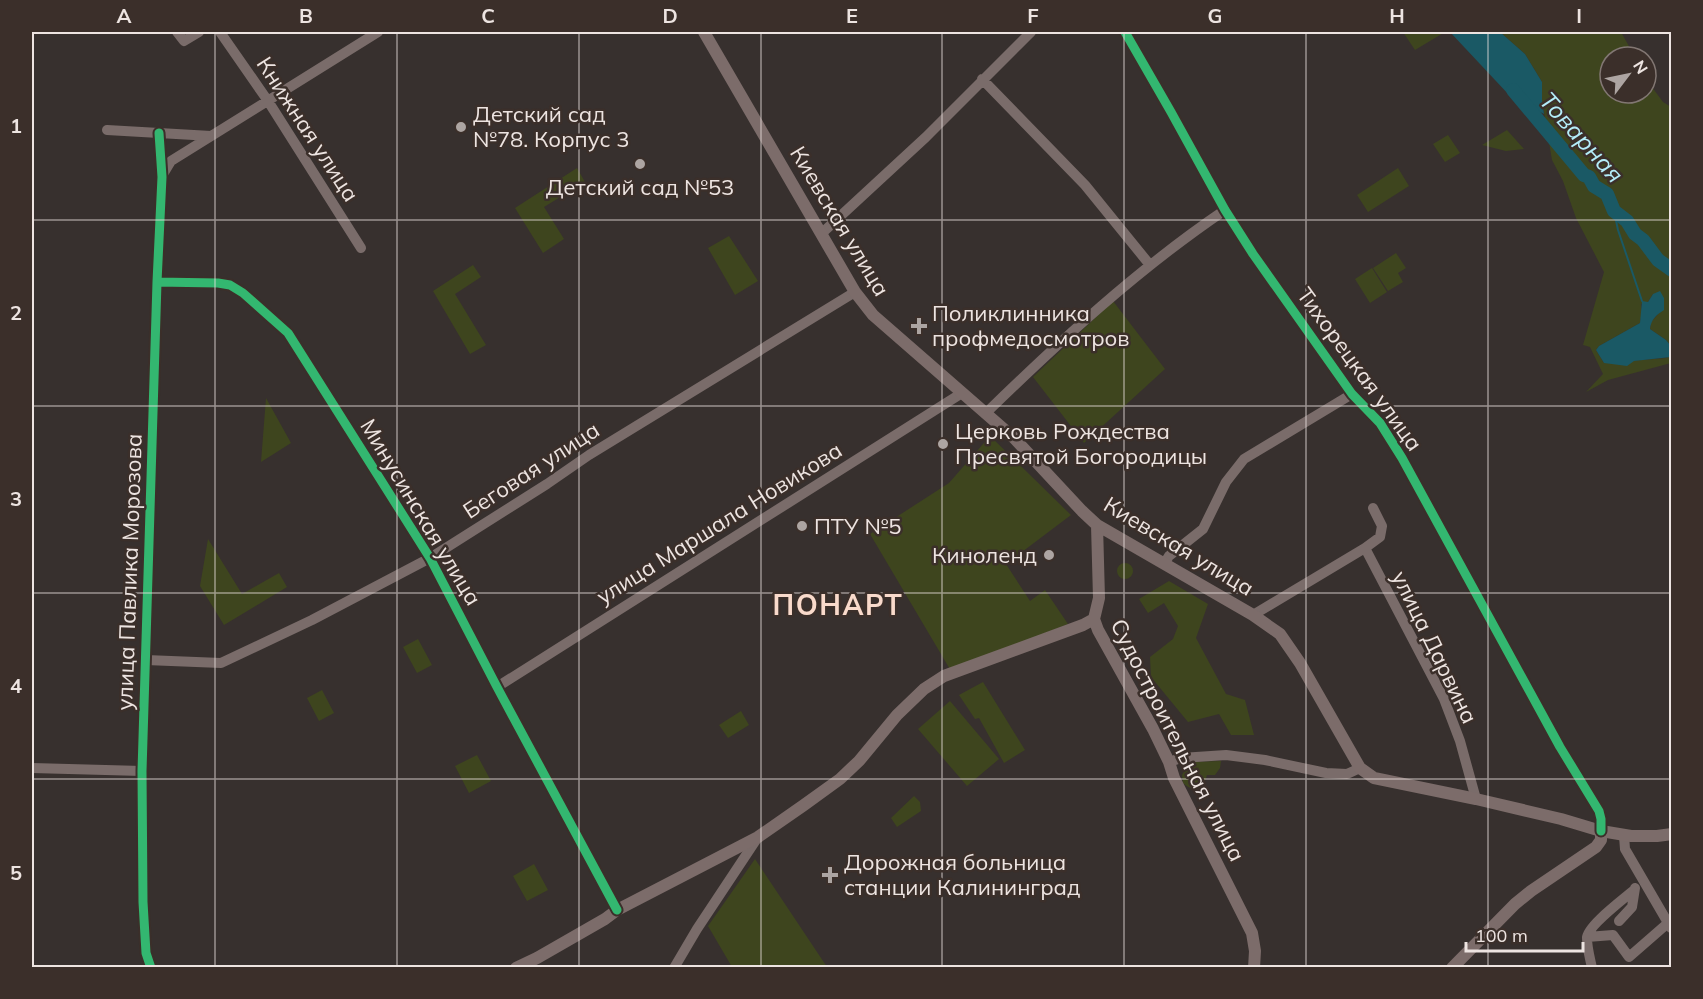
<svg xmlns="http://www.w3.org/2000/svg" width="1703" height="999" viewBox="0 0 1703 999" font-family="Mulish,sans-serif">
<style>
.green{fill:#3e451e}
.water{fill:#1a5965}
.lines{fill:none;stroke-linecap:round;stroke-linejoin:round}
.stream{stroke:#1a5965;stroke-width:2}
.river{stroke:#1a5965;stroke-width:14}
.minor{stroke:#7a6c6a;stroke-width:10}
.major{stroke:#7c6c6a;stroke-width:12}
.cycleway-casing{stroke:#3b2f2a;stroke-width:13}
.cycleway{stroke:#33b770;stroke-width:9}
.grid{fill:none;stroke:#ede4e1;stroke-width:1.5;stroke-opacity:0.55}
.poi-dot{fill:#ada5a2;stroke:#3b2f2a;stroke-width:2}
.labels{text-anchor:middle;dominant-baseline:central;stroke-width:5;stroke-linejoin:round;paint-order:stroke}
.poi-label{font-size:22px;fill:#ede4e1;stroke:#3b2f2a;text-anchor:start}
.street-label{font-size:22px;fill:#ede4e1;stroke:#3b2f2a}
.water-label{font-size:24px;font-style:italic;fill:#b4edf9;stroke:#3b2f2a}
.district-label{font-size:28px;font-weight:bold;letter-spacing:1.5px;fill:#f9dacb;stroke:#3b2f2a}
.neatline{fill:none;stroke:#ede4e1;stroke-width:2}
.grid-label{font-size:20px;text-anchor:middle;font-weight:bold;fill:#ede4e1}
</style>
<rect width="100%" height="100%" fill="#37302e"/>
<path class="green" d="M1403,32H1445L1415,50Z
M1500,32H1621L1635,57H1610V93H1646V79L1663,102L1671,107V346L1666,340L1650,329L1651,322L1658,314L1653,294L1648,302L1641,304L1642,313L1640,323L1599,346L1596,350L1604,363L1666,358L1671,356V363L1608,380L1586,392L1603,374L1590,347L1583,345L1604,272L1576,218L1563,181L1552,160L1542,100V82L1525,54Z
M1507,130L1524,149L1506,151L1482,145Z
M1448,135L1460,153L1445,162L1433,144Z
M577,168L585,182L544,207L564,239L543,253L515,208Z
M1398,168L1409,186L1368,212L1357,195Z
M729,236L758,281L735,295L708,248Z
M1396,253L1406,268L1398,273L1403,282L1388,291L1373,268Z
M473,265L481,277L455,294L486,345L470,354L433,291Z
M1372,268L1387,292L1370,303L1355,279Z
M1113,301L1165,369L1084,443L1033,377Z
M266,398L291,443L261,462Z
M990,436L1071,515L1006,564L1030,601L1045,590L1068,624L951,671L870,534L949,483Z
M208,539L242,594L279,573L287,587L224,625L200,586Z
M1117 571a8 8 0 1 1 16 0a8 8 0 1 1-16 0Z
M1169,581L1208,604L1196,638L1226,694L1245,700L1254,735H1231L1219,714L1188,722L1151,677L1150,657L1173,639L1178,626L1164,603L1148,613L1139,599Z
M418,639L432,665L417,673L403,647Z
M983,682L1025,750L1004,763L979,718L975,719L959,695Z
M322,690L334,713L319,721L307,698Z
M950,701L999,759L967,786L918,729Z
M741,711L749,725L728,738L719,725Z
M477,755L491,781L469,793L455,766Z
M1221,761L1220,768L1215,775H1207C1203,789 1195,794 1183,783L1182,775L1189,762Z
M914,796L920,802L921,811L897,827L891,818Z
M755,859L827,967H732L708,926Z
M534,864L548,890L527,901L513,876Z"/>
<path class="water" d="M1450,32H1500L1525,54L1542,82V100L1544,114L1510,96Z
M1660,291L1664,298V310C1656,315 1651,320 1650,329L1666,340L1671,346V357L1634,361L1627,366L1604,363L1596,350L1599,346L1640,323L1642,301L1648,302L1653,294Z"/>
<g class="lines">
<path class="stream" d="M1614,211L1618,230L1642,301"/>
<path class="river" d="M1513,90L1584,175L1589,177L1594,186L1607,194L1614,211L1627,221L1635,234L1643,240L1658,260L1672,270"/>
<path class="minor" d="M177,32L184,41L199,32
M220,32L268,101L361,248
M1125,32L1171,112L1225,210L1253,254L1352,394L1380,423L1402,458L1560,747L1599,811L1601,819V831
M982,79L1085,185L1150,265
M107,130L211,136
M162,176L171,161L378,32
M821,234L926,137L1031,32
M157,282L218,283L230,285L243,293L288,333L430,558L497,687L617,910
M986,413C1061,340 1138,269 1225,210
M1365,548L1444,699L1460,741L1476,799
M1164,564L1169,556L1203,529L1226,482L1244,459L1352,394
M1253,615L1365,548L1380,537L1382,526L1373,508
M146,660L221,663L312,620L430,558L547,484L589,455L855,292
M497,687L962,393
M1169,762L1181,758L1226,755L1265,760L1326,773L1347,774L1360,768
M32,768L142,771
M1624,836L1625,849L1671,928
M1619,921L1632,907L1635,888
M1587,937L1613,935L1629,957L1668,923
M151,968L146,953L143,902L142,771L157,282L162,177L159,133
M674,968L697,929L758,837
M1592,968C1590,958 1587,948 1587,938C1587,926 1624,899 1634,890"/>
<path class="major" d="M704,32L855,292L873,315L1014,438L1082,511L1097,525L1253,615L1280,634L1300,663L1360,768L1374,778L1476,799L1561,819L1601,831L1631,836H1657L1672,834
M1097,525L1099,598L1094,619L1098,630L1153,729L1169,762L1174,778L1252,933L1255,951L1254,968
M516,968L537,958L605,919L617,910L758,837L804,805L840,779L859,761L897,715L924,689L944,676L1083,625L1094,619
M1452,968L1515,904L1531,891L1596,847L1601,840V831"/>
<g class="cycleway-casing">
<path id="cycleway" d="M1125,32L1171,112L1225,210L1253,254L1352,394L1380,423L1402,458L1560,747L1599,811L1601,819V831
M157,282L218,283L230,285L243,293L288,333L430,558L497,687L617,910
M151,968L146,953L143,902L142,771L157,282L162,177L159,133"/>
</g>
<use href="#cycleway" class="cycleway"/>
</g>
<path class="grid" d="M215,32V968M397,32V968M579,32V968M761,32V968M942,32V968M1124,32V968M1306,32V968M1488,32V968M32,220H1672M32,406H1672M32,593H1672M32,779H1672"/>
<g class="poi-dot">
<circle cx="461" cy="127" r="6"/>
<circle cx="640" cy="164" r="6"/>
<path d="M916 317h6v6h6v6h-6v6h-6v-6h-6v-6h6z"/>
<circle cx="943" cy="444" r="6"/>
<circle cx="802" cy="526" r="6"/>
<circle cx="1049" cy="555" r="6"/>
<path d="M827 866h6v6h6v6h-6v6h-6v-6h-6v-6h6z"/>
</g>
<g class="labels">
<g class="poi-label">
<text x="473" y="114">Детский сад<tspan x="473" dy="25">№78. Корпус 3</tspan></text>
<text x="640" y="187" text-anchor="middle">Детский сад №53</text>
<text x="932" y="313">Поликлинника<tspan x="932" dy="25">профмедосмотров</tspan></text>
<text x="955" y="431">Церковь Рождества<tspan x="955" dy="25">Пресвятой Богородицы</tspan></text>
<text x="814" y="526">ПТУ №5</text>
<text x="1037" y="555" text-anchor="end">Киноленд</text>
<text x="844" y="862">Дорожная больница<tspan x="844" dy="25">станции Калининград</tspan></text>
</g>
<g class="street-label">
<text transform="translate(308 129) rotate(57)">Книжная улица</text>
<text transform="translate(840 221) rotate(59)">Киевская улица</text>
<text transform="translate(1360 369) rotate(54)">Тихорецкая улица</text>
<text transform="translate(531 470) rotate(-33)">Беговая улица</text>
<text transform="translate(421 512) rotate(59)">Минусинская улица</text>
<text transform="translate(719 523) rotate(-32)">улица Маршала Новикова</text>
<text transform="translate(1179 546) rotate(31)">Киевская улица</text>
<text transform="translate(129 572) rotate(-88)">улица Павлика Морозова</text>
<text transform="translate(1435 647) rotate(64)">улица Дарвина</text>
<text transform="translate(1178 740) rotate(63)">Судостроительная улица</text>
</g>
<g class="water-label">
<text transform="translate(1582 137) rotate(48)">Товарная</text>
</g>
<g class="district-label">
<text x="838" y="604">ПОНАРТ</text>
</g>
</g>
<rect width="1703" height="999" fill="none" stroke="#3b2f2a" stroke-width="66"/>
<g transform="translate(1628 75) rotate(58)"><circle r="28" fill="#3b2f2a" stroke="#827773" stroke-width="1.5"/>
<path d="M0-4.5L10 22L0 15L-10 22Z" fill="#ada5a2"/>
<text y="-9" font-size="16" font-weight="bold" text-anchor="middle" fill="#ede4e1">N</text>
</g>
<path d="M1466 942v9h117v-9" fill="none" stroke="#ede4e1" stroke-width="3"/>
<text x="1475" y="942" font-size="18" fill="#ede4e1" stroke="#3b2f2a" stroke-width="4.5" paint-order="stroke">100 m</text>
<rect x="33" y="33" width="1637" height="933" class="neatline"/>
<g class="grid-label">
<text x="124" y="23">A</text>
<text x="306" y="23">B</text>
<text x="488" y="23">C</text>
<text x="670" y="23">D</text>
<text x="852" y="23">E</text>
<text x="1033" y="23">F</text>
<text x="1215" y="23">G</text>
<text x="1397" y="23">H</text>
<text x="1579" y="23">I</text>
<text x="16" y="133">1</text>
<text x="16" y="320">2</text>
<text x="16" y="506">3</text>
<text x="16" y="693">4</text>
<text x="16" y="880">5</text>
</g>
</svg>
